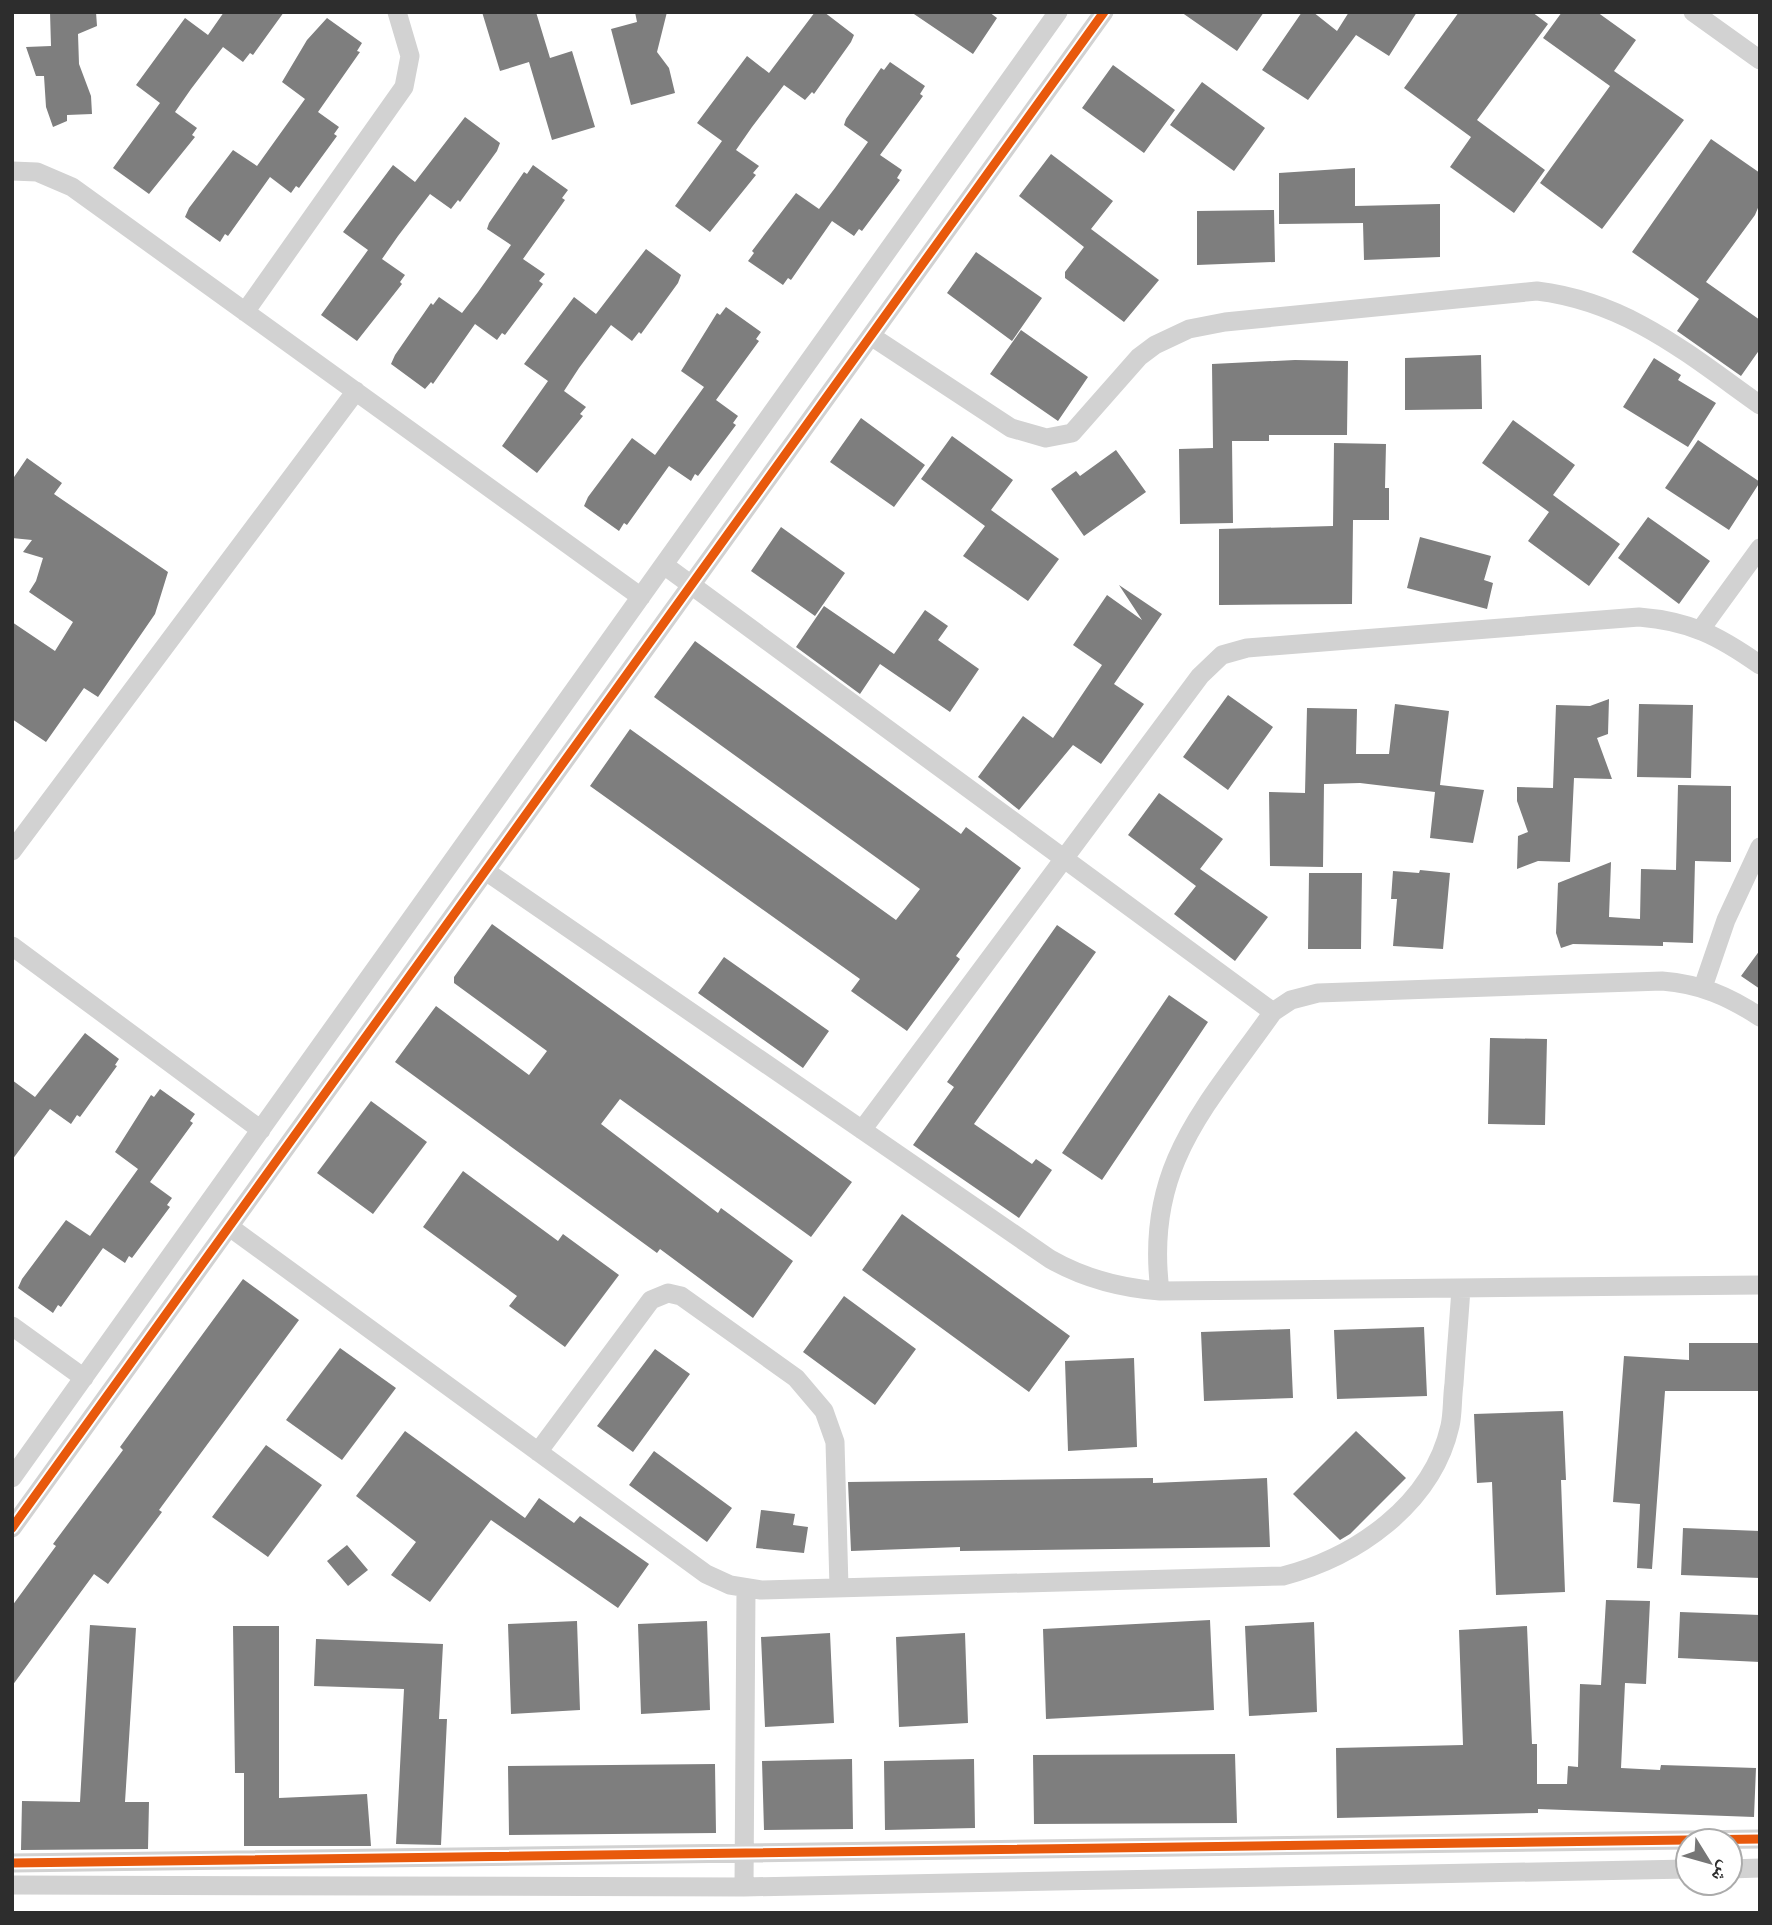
<svg xmlns="http://www.w3.org/2000/svg" width="1772" height="1925" viewBox="0 0 1772 1925" font-family="'Exo 2','Noto Naskh Arabic',sans-serif">
<style>
.building{fill:#7e7e7e}
.lines{fill:none;stroke-linecap:round;stroke-linejoin:round}
.minor{stroke:#d2d2d2;stroke-width:19}
.cycleway-casing{stroke:#fff;stroke-width:13}
.cycleway{stroke:#e8590c;stroke-width:9}
</style>
<rect width="100%" height="100%" fill="#fff"/>
<path class="building" d="M50,12H96L97,26L78,34L79,64L91,96L92,114L67,115V121L53,127L46,107L44,76H36L26,47L51,46Z
M224,12H284L253,55L250,53L243,62L223,47L191,89L175,112L197,128L192,135L195,137L149,194L113,168L160,103L136,85L185,18L208,35Z
M482,12H536L550,58L572,51L595,127L552,140L529,62L500,71Z
M635,12H667L657,52L669,68L675,93L631,105L611,29L637,22Z
M815,12H824L854,35L851,42L814,94L812,92L805,100L784,85L752,127L736,150L759,166L753,173L756,175L710,232L675,206L722,141L697,123L747,56L769,73Z
M911,12H989L997,18L973,54Z
M1181,12H1264L1237,51Z
M1302,12H1313L1337,31L1349,12H1417L1389,56L1356,35L1308,100L1262,70Z
M1459,12H1532L1548,24L1477,120L1545,170L1514,213L1450,167L1471,137L1404,88Z
M1562,12H1597L1636,40L1614,71L1684,120L1602,229L1540,183L1610,86L1543,38Z
M327,18L362,43L357,51L360,52L318,112L339,127L334,134L337,136L299,188L296,186L291,193L270,177L228,236L225,234L220,242L185,217L189,208L233,150L257,166L305,99L282,82L307,40Z
M890,62L925,86L920,94L923,96L880,155L902,170L897,178L900,180L862,231L859,229L854,236L832,221L791,280L788,278L783,285L748,261L754,253L752,251L796,193L819,209L835,188L868,142L844,125L846,119L881,68L884,70Z
M1113,65L1175,110L1144,153L1082,108Z
M1202,82L1265,128L1234,171L1170,125Z
M465,117L500,143L497,151L460,202L458,200L451,209L430,194L398,236L382,259L405,275L400,282L402,284L357,341L321,315L368,250L343,232L393,165L415,182Z
M1711,139L1760,173V203L1755,215L1706,282L1760,320V349L1741,376L1677,331L1699,299L1632,252Z
M1051,154L1113,201L1091,229L1159,280L1124,322L1065,278V272L1084,247L1019,196Z
M533,165L568,190L562,198L565,200L523,259L545,274L539,281L543,284L505,335L502,333L497,340L475,324L433,384L431,382L425,389L391,364L395,355L431,303L433,305L439,297L462,313L478,292L511,245L487,229L489,223L524,172L527,174Z
M1355,168V206L1440,204V257L1364,260L1363,223L1279,224V173Z
M1274,210L1275,262L1197,265V211Z
M646,249L681,275L678,283L641,334L639,332L632,341L611,325L579,368L564,391L586,407L580,414L583,416L537,473L502,446L548,381L524,364L574,297L596,314Z
M976,252L1042,298L1012,341L947,293Z
M726,307L761,332L756,339L759,341L716,400L738,416L733,423L736,425L698,476L695,474L691,481L669,466L627,525L624,523L619,531L584,506L588,497L632,438L655,455L704,387L681,371L717,313L720,315Z
M1021,330L1088,377L1058,421L990,374Z
M1481,355L1482,409L1405,410V358Z
M1654,358L1681,375L1678,380L1716,403L1688,447L1623,407Z
M1295,360L1348,361L1347,435H1269V441H1232L1233,523L1180,524L1179,449L1213,448L1212,364Z
M861,418L925,465L894,507L830,462Z
M1513,420L1575,465L1553,495L1620,544L1589,586L1528,541L1549,512L1482,463Z
M952,436L1013,480L991,510L1059,559L1028,601L963,556L985,526L921,479Z
M1698,440L1760,482L1729,530L1665,488Z
M1334,443L1386,444L1385,488H1389V520H1353L1352,604L1219,605V529L1333,526Z
M1116,450L1146,492L1084,536L1051,489L1076,471L1080,476Z
M27,458L62,483L54,494L168,572L155,614L98,697L84,688L46,742L12,719V622L55,651L73,622L29,592L36,581L43,558L23,552L32,540L12,538V480Z
M1648,517L1710,561L1679,604L1618,558Z
M781,527L845,573L815,616L751,571Z
M1420,537L1491,556L1484,580L1493,583L1487,609L1407,588Z
M1119,585L1162,614L1114,684L1144,704L1101,764L1073,745L1019,810L978,777L1023,716L1053,738L1102,665L1073,645L1107,595L1142,620Z
M824,606L894,654L925,610L948,626L938,640L979,669L950,712L880,664L860,694L796,647Z
M695,641L961,834L966,827L1021,868L956,956L960,959L907,1031L851,991L860,979L590,786L630,729L896,920L920,889L654,697Z
M1228,695L1273,727L1228,790L1183,757Z
M1609,699L1608,734L1597,738L1612,779L1574,778L1570,862L1538,861L1517,869L1518,836L1528,832L1517,801V787L1553,788L1556,705L1590,706Z
M1395,704L1449,711L1440,785L1484,790L1473,843L1430,838L1435,792L1360,783L1324,784L1323,867L1270,866L1269,792L1305,793L1307,708L1357,709L1356,754H1389Z
M1639,704L1693,705L1691,778L1637,777Z
M1678,785L1731,786V862L1695,861L1693,943L1663,942V946L1573,944L1561,948L1556,933L1558,883L1611,862L1609,917L1640,919L1641,869L1676,870Z
M1159,793L1223,839L1200,869L1268,917L1235,961L1174,914L1196,886L1128,835Z
M1420,870L1450,873L1443,949L1393,946L1397,899H1391L1393,871L1419,873Z
M1309,873H1362L1361,949H1308Z
M492,924L852,1182L811,1237L620,1099L601,1124L718,1213L721,1208L793,1261L753,1318L660,1249L657,1253L395,1062L436,1006L529,1075L547,1051L454,983V977Z
M1057,925L1096,952L974,1124L1032,1164L1036,1159L1052,1170L1019,1218L913,1145L954,1087L947,1082Z
M1760,950V989L1741,976Z
M724,957L829,1031L803,1068L698,993Z
M1169,995L1208,1022L1102,1180L1062,1153Z
M85,1033L119,1059L115,1065L117,1066L80,1117L77,1115L71,1124L50,1109L12,1160V1080L35,1097Z
M1490,1038L1547,1039L1545,1125L1488,1124Z
M160,1089L195,1114L190,1121L193,1123L150,1182L172,1198L167,1205L170,1207L132,1258L129,1256L125,1263L103,1248L61,1307L58,1305L53,1313L18,1288L22,1279L66,1220L90,1236L138,1169L115,1152L151,1095L154,1097Z
M371,1101L427,1142L373,1214L317,1173Z
M463,1171L558,1241L563,1234L619,1275L565,1347L509,1306L517,1296L423,1227Z
M902,1214L1070,1336L1029,1392L862,1270Z
M243,1279L299,1320L159,1510L162,1512L108,1584L94,1574L12,1686V1606L56,1546L53,1544L123,1450L120,1447Z
M844,1296L916,1349L875,1405L803,1352Z
M1424,1327L1427,1396L1337,1399L1334,1330Z
M1290,1329L1293,1398L1204,1401L1201,1332Z
M1689,1343H1760V1391H1665L1652,1569L1637,1568L1640,1504L1613,1502L1624,1356L1689,1360Z
M340,1348L396,1388L342,1460L286,1420Z
M655,1349L690,1374L633,1452L597,1426Z
M1134,1358L1137,1447L1068,1451L1065,1361Z
M1563,1411L1566,1480H1561L1565,1592L1496,1595L1492,1482L1477,1483L1474,1414Z
M405,1431L525,1518L539,1498L574,1523L580,1516L649,1564L618,1608L491,1520L430,1602L391,1575L416,1542L356,1496Z
M1356,1431L1406,1478L1350,1534L1340,1540L1293,1494Z
M266,1445L322,1485L268,1557L212,1517Z
M654,1451L732,1508L707,1542L629,1485Z
M1153,1478V1483L1267,1478L1270,1547L960,1551V1547L851,1551L848,1482Z
M761,1510L795,1514L793,1525L808,1527L804,1553L756,1548Z
M1683,1528L1760,1531V1578L1681,1575Z
M347,1545L368,1570L348,1586L327,1561Z
M1606,1600L1650,1601L1646,1684L1625,1683L1621,1768L1660,1770L1661,1765L1756,1768L1754,1817L1538,1809V1813L1337,1818L1336,1748L1463,1745L1459,1630L1527,1626L1532,1744H1537V1784H1567L1568,1766L1578,1767L1580,1684L1601,1685Z
M1680,1612L1760,1615V1662L1678,1658Z
M1210,1620L1214,1710L1046,1719L1043,1629Z
M577,1621L580,1710L511,1714L508,1624Z
M707,1621L710,1710L641,1714L638,1624Z
M1314,1622L1317,1712L1249,1716L1245,1626Z
M90,1625L136,1628L125,1802H149L148,1849L21,1850L22,1801L80,1802Z
M233,1626H279V1798L367,1794L371,1846H244V1773H235Z
M830,1633L834,1723L765,1727L761,1637Z
M965,1633L968,1723L899,1727L896,1637Z
M316,1639L443,1644L439,1719H447L441,1845L396,1844L404,1689L314,1686Z
M1235,1754L1237,1823L1034,1824L1033,1755Z
M852,1759L853,1829L764,1830L762,1761Z
M974,1759L975,1828L885,1830L884,1761Z
M715,1764L716,1833L509,1835L508,1766Z"/>
<g class="lines">
<path class="minor" d="M1693,12L1760,60
M12,171L37,172L72,187L641,597
M245,312L404,87L410,56L397,12
M871,336L1011,428L1046,438L1072,433L1139,357L1155,345L1189,329L1225,322L1537,291C1628,302 1688,354 1760,405
M664,565L1273,1012
M1701,629L1760,548
M12,851L356,391
M487,872L1050,1259C1085,1279 1120,1288 1160,1291L1760,1285
M12,946L261,1130
M1703,987L1726,920L1760,847
M862,1130L1200,676L1222,655L1247,648L1639,617C1690,621 1719,636 1760,665
M231,1228L706,1574L730,1585L761,1590L1283,1576C1356,1557 1432,1505 1450,1426C1453,1413 1452,1397 1454,1384C1456,1352 1459,1320 1461,1288
M1160,1291C1144,1166 1206,1107 1273,1012L1291,1000L1318,993L1662,981C1700,984 1728,996 1760,1017
M12,1326L84,1378
M538,1452L651,1300L668,1293L681,1296L796,1378L824,1411L835,1442L839,1587
M12,1478L1058,12
M12,1528L1104,12
M12,1863L1760,1839
M1730,1869L1760,1868
M12,1885L744,1887L1688,1869
M744,1887L746,1589"/>
<g class="cycleway-casing">
<path id="cycleway" d="M12,1528L1104,12
M12,1863L1760,1839"/>
</g>
<use href="#cycleway" class="cycleway"/>
</g>
<rect width="1772" height="1925" fill="none" stroke="#2d2d2d" stroke-width="28"/>
<g transform="translate(1709 1862) rotate(127)"><circle r="33" fill="#ffffff" stroke="#ababab" stroke-width="2"/>
<path d="M0-5L12 26L0 18L-12 26Z" fill="#767676"/>
<text y="-10" font-size="19" font-weight="bold" text-anchor="middle" fill="#2d2d2d">ش</text>
</g>
</svg>
